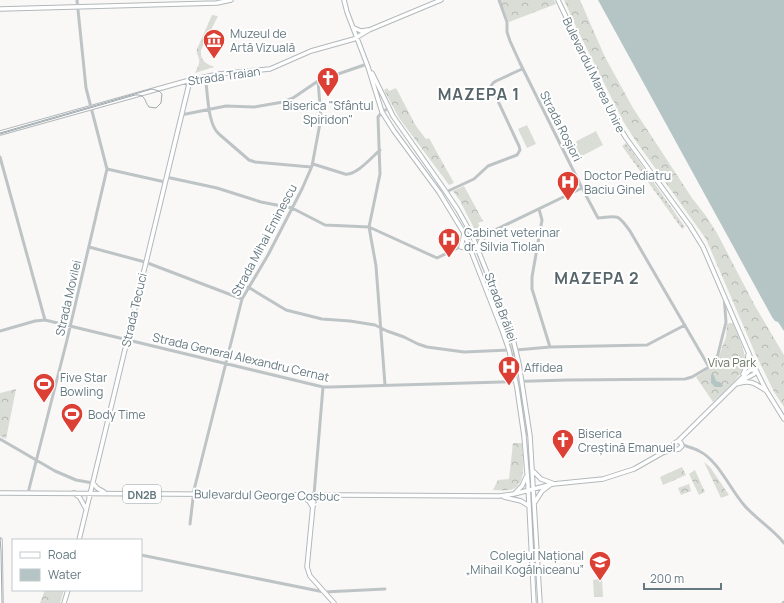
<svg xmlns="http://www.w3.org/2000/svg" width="784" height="603" viewBox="0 0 784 603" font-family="Manrope,sans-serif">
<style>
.grass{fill:url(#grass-dots)}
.forest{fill:url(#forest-crowns)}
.pitch{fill:#daddd6}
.water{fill:#b5c5c6}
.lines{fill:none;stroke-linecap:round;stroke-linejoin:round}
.major-casing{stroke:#b2b8bb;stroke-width:5.5}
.minor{stroke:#bec4c6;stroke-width:3}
.major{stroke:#fff;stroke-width:3.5}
.tram{stroke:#a0a9ad;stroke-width:1}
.labels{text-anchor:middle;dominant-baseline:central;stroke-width:4;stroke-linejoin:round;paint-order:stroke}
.shield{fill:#fff;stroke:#93a1a6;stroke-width:1}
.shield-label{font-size:11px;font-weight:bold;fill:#657980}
.poi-label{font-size:12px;fill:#657980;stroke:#fff;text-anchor:start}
.street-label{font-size:12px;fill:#657980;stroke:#fff}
.park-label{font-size:12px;fill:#6b7864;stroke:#fff}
.district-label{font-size:16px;font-weight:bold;letter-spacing:1px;fill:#57666b;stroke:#fff}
</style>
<defs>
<pattern id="grass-dots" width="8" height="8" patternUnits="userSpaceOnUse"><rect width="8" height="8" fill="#daddd6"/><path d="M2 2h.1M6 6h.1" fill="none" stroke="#b4b8b3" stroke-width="1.8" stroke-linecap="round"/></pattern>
<pattern id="forest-crowns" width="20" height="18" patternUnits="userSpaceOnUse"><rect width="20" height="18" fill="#daddd6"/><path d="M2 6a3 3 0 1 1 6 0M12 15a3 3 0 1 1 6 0" fill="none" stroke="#b4b8b3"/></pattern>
</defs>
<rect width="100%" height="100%" fill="#f9f8f6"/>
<path class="grass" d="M626,143L685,227L682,229L622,146Z
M475,246L507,326L517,362L519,377L517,376L504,327L474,247Z
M522,388L528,436H526L519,389Z
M527,438L531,483H530L526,439Z"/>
<path class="forest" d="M500,0H554L556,4L509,22Z
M564,0H580L605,57L633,108L692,198L706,216L717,233L755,306L784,355V407L774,392L755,353L706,239L635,140L623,121L577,29Z
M212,15L218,16L201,50C200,60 205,63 214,67L195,73C197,69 200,64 199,59C198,55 196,53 197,49Z
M387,88L389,91L396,88L416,126L426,139L429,138L454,183L449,185L399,118L384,90Z
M464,186L483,221L478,223L483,231L476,232L460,201L453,191Z
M730,323H733C737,334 744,347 745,358C747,374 723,392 713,402L696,377L716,364L726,337L727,324Z
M16,389L6,439L0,436V393Z
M513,443H522C522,457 529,487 509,490C504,491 498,490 493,490L498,480L509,479Z
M704,462L710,467L729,495L721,498Z
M682,467L686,475L663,485L660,477Z
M695,470L705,492L699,495L689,474Z
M689,484L691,491L681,495L678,488Z
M45,590H64L60,603H40Z"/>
<path class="pitch" d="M527,125L536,144L527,148L518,129Z
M596,131L603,145L580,157L573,143Z
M734,338L735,344L727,347L725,341Z
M731,356L735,364L727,369L723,361Z
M602,579L603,597H594L593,580Z"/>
<path class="water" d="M598,0H784V331L778,322L775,321L772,317Z
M713,374L714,375L716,381L720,382L723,385L722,387H715L711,383V375Z"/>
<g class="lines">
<g class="major-casing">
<path id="major" d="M344,0L347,12L368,67L382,112L394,131L439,192L464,233L502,330L509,350L517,388L524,436L528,485L534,603
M558,0L614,118L626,138L690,226L703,247L756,370L766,390L784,419
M0,9L217,3L231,0
M354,28L361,31L368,30
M372,73L393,116L444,189L458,210L472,235L512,335L519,364L530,436L540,603
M0,133L190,80L219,74L270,69L311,51L354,39L369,30L441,0
M471,231L484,236L480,242L479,248
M464,234L461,247L466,248L472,252
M743,374L747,365L748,355
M743,380L754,374L756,370
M736,384C750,380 753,382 765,390
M678,441L750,370H756
M533,471L541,479L552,483
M93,483L97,488L104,492
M0,493L499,496L514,494L553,484L603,479L634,469L664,452L679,449L682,446L681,443L679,441L676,442L665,452
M74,493L80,498L86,509
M515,493L522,486L526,477
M301,495L309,501L312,506
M314,495L307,567L310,576L334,603
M504,497L521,501L529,506
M535,502L542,491L550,485
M313,506L316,501L323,496
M0,540L1,603
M79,540L190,80
M64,603L68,590"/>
</g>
<path class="minor" d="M205,76C208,91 207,124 219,134L249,160L255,162L311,167
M181,115L226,106L254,107L283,102L293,98L318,81L367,64
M0,157L45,320
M313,164L345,174C356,176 372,157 380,150
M107,169L165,182
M166,177L217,188L261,202L292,208L325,225L369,227L437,258L582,188L520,63L510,41L507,32V22L499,0
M582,188L598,218C618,216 617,213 630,231L709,367
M446,192L474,179L488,166L517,155L520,150L519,146L491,86L493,83L496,81L522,69
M539,209L542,220L532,277V289L550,347
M89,247L145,262L242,299
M248,287L286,310L322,319L350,321L375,325L387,331L404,337L418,344L427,347L464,352L509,350
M0,331L35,321L45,320L323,387H331L567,380L685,379L692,377L709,367L717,358L726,322L724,296
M516,350L550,347L647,345L685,325
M385,385L376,266L369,227L380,174L378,117L382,112L389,108
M0,439L55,471L76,480L93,483
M682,444C687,447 694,448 699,451C718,460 730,489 744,505C756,519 773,529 784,543
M28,493L67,340L107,169L86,88L77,0
M314,495L323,387
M190,524L194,490L242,299L268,255L302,189L312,166L321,118L318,81
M141,555L324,592L385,589
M783,603L784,602"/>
<use href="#major" class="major"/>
<path class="tram" d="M0,133L152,89L159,91L162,94L161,103L156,108L149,107C144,101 146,94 135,95L0,134
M0,538L1,551L2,603"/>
</g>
<defs>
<g id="museum-pin" transform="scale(1.15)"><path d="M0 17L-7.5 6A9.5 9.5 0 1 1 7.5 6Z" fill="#dc3f33" stroke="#fff"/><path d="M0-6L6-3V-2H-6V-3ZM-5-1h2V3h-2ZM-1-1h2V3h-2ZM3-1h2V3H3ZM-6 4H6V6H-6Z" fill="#fff"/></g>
<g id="church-pin" transform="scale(1.15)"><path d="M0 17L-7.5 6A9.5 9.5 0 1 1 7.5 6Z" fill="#dc3f33" stroke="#fff"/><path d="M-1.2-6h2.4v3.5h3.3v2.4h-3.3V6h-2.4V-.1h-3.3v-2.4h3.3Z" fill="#fff"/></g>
<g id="hospital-pin" transform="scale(1.15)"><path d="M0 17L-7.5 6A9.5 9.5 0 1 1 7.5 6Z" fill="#dc3f33" stroke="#fff"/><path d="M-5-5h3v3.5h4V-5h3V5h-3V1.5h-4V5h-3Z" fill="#fff"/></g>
<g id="stadium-pin" transform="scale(1.15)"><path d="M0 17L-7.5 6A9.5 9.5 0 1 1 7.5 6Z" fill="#dc3f33" stroke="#fff"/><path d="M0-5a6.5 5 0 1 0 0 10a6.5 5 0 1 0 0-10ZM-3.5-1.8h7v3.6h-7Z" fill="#fff"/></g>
<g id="university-pin" transform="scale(1.15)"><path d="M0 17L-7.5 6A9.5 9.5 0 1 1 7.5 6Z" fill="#dc3f33" stroke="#fff"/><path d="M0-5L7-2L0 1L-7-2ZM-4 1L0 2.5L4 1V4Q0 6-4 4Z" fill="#fff"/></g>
</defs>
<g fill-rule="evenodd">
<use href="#museum-pin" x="214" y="40"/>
<use href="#church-pin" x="328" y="78"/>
<use href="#hospital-pin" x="568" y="182"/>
<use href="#hospital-pin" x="449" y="239"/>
<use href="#hospital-pin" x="509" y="367"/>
<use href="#stadium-pin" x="44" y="384"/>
<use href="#stadium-pin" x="72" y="414"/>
<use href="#church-pin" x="563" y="440"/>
<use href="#university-pin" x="600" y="562"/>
</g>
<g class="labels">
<rect class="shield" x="123" y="485" width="38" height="18" rx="3"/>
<g class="shield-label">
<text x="142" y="494">DN2B</text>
</g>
<g class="poi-label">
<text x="230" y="33">Muzeul de<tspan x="230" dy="14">Artă Vizuală</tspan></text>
<text x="328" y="105" text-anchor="middle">Biserica "Sfântul<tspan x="328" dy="14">Spiridon"</tspan></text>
<text x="584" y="175">Doctor Pediatru<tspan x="584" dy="14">Baciu Ginel</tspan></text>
<text x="464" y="232">Cabinet veterinar<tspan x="464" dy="14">dr. Silvia Tiolan</tspan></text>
<text x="524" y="367">Affidea</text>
<text x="60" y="377">Five Star<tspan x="60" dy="14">Bowling</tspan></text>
<text x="88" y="414">Body Time</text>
<text x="578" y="433">Biserica<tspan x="578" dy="14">Creștină Emanuel</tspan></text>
<text x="584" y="555" text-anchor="end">Colegiul Național<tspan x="584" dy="14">„Mihail Kogălniceanu”</tspan></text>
</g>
<g class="street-label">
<text transform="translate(594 75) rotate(64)">Bulevardul Marea Unire</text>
<text transform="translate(224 76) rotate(-8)">Strada Traian</text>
<text transform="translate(561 126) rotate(63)">Strada Roșiori</text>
<text transform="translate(264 240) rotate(-62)">Strada Mihai Eminescu</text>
<text transform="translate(68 298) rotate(-77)">Strada Movilei</text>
<text transform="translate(501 307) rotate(70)">Strada Brăilei</text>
<text transform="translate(134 310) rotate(-77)">Strada Tecuci</text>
<text transform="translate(241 357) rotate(13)">Strada General Alexandru Cernat</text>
<text transform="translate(267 495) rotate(1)">Bulevardul George Coșbuc</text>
</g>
<g class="park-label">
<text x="732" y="362">Viva Park</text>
</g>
<g class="district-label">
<text x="479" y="94">MAZEPA 1</text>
<text x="597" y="278">MAZEPA 2</text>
</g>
</g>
<rect x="12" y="539" width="130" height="52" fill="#ffffff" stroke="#c1c9cc"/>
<rect x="20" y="552" width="20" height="6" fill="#ffffff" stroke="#c1c9cc"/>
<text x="48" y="559" font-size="12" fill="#657980">Road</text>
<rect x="20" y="569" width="20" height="12" fill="#b5c5c6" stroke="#c1c9cc"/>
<text x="48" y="579" font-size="12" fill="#657980">Water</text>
<path d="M644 583v6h77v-6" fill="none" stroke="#657980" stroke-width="2"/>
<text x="650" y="583" font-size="12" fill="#657980" stroke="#ffffff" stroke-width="3" paint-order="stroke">200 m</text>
</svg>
